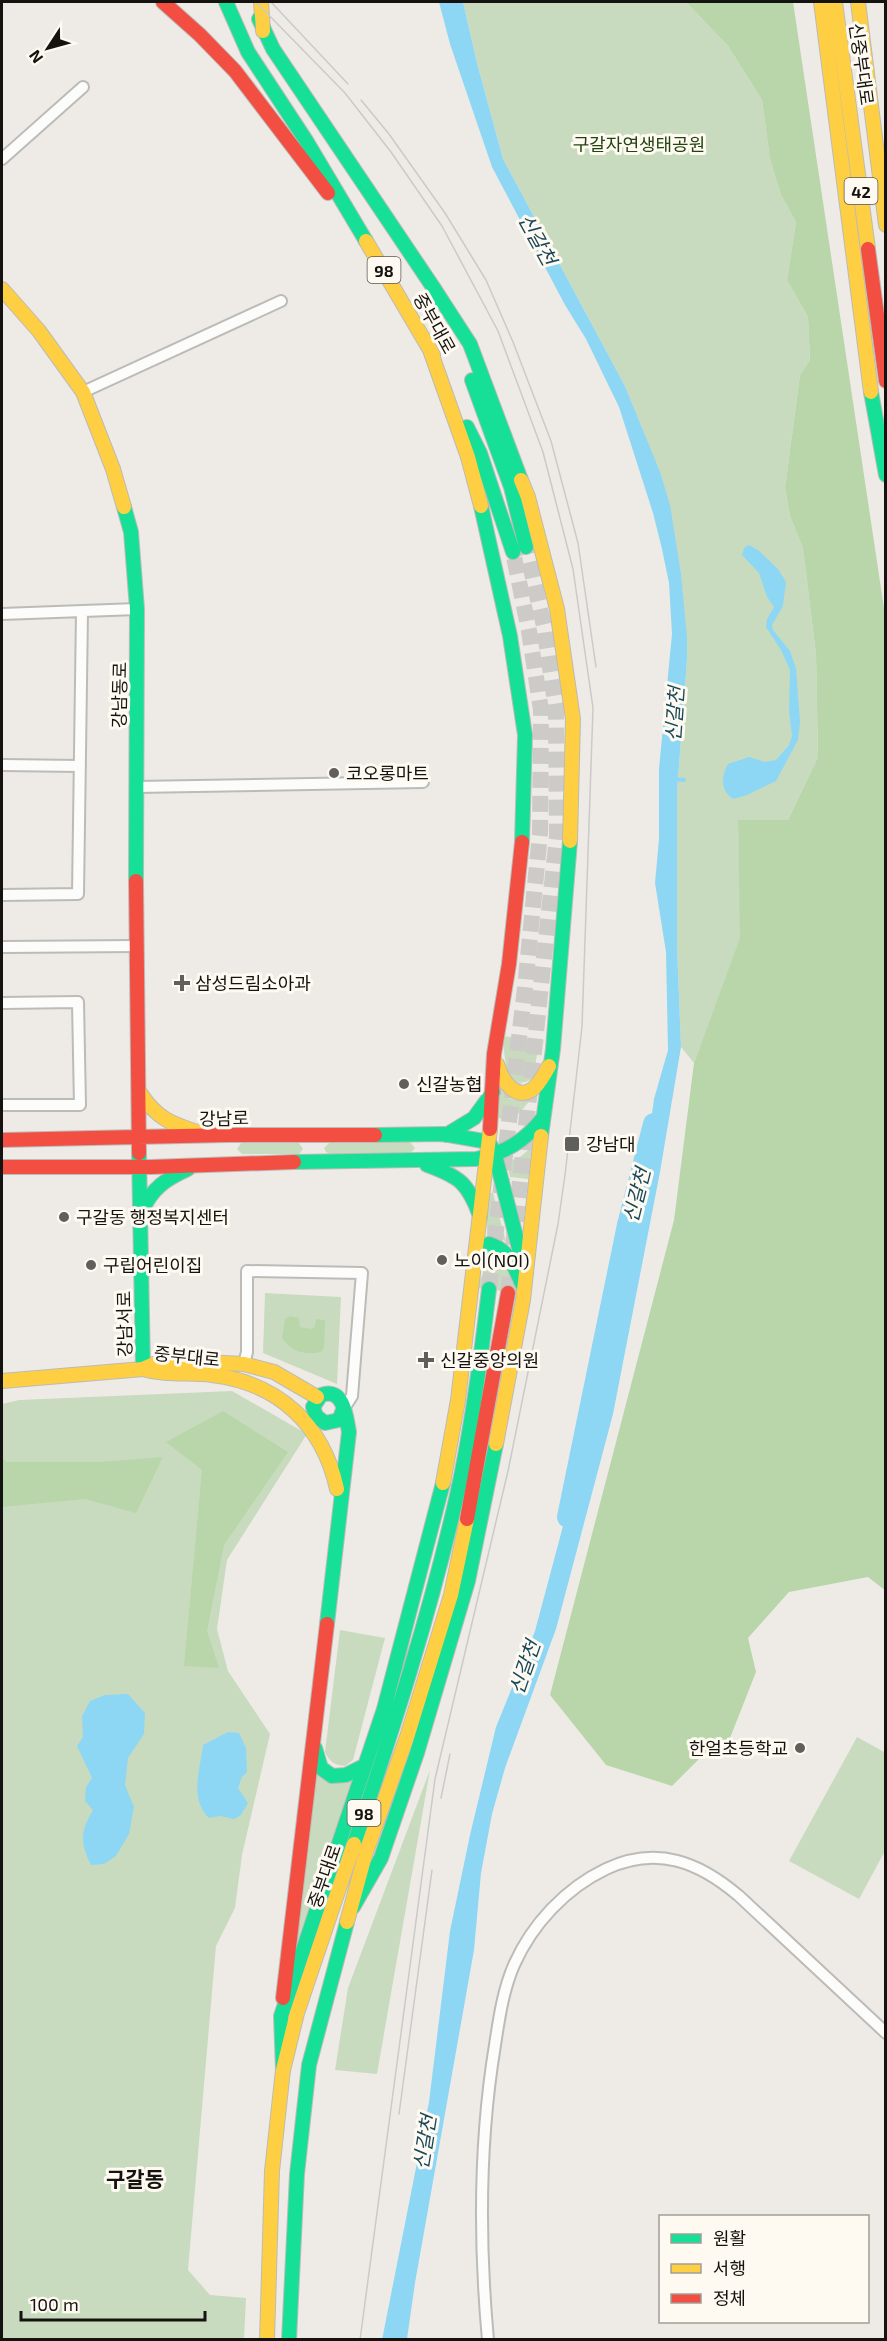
<svg xmlns="http://www.w3.org/2000/svg" width="887" height="2341" viewBox="0 0 887 2341" font-family="'Exo 2','Noto Sans KR',sans-serif">
<style>
.green{fill:#c9dbbe}
.forest{fill:#b9d6aa}
.water{fill:#8dd7f5}
.lines{fill:none;stroke-linecap:round;stroke-linejoin:round}
.stream{stroke:#8dd7f5;stroke-width:4}
.river{stroke:#8dd7f5;stroke-width:22}
.primary-tunnel{stroke:#cdcbc7;stroke-width:16;stroke-dasharray:16 8;stroke-linecap:butt}
.street-casing{stroke:#bcbbb7;stroke-width:14}
.fast-casing{stroke:#bcbbb7;stroke-width:16}
.slow-casing{stroke:#bcbbb7;stroke-width:16}
.jam-casing{stroke:#bcbbb7;stroke-width:16}
.street{stroke:#fcfcfb;stroke-width:10}
.fast{stroke:#16e098;stroke-width:14}
.slow{stroke:#ffcf43;stroke-width:14}
.jam{stroke:#f24e42;stroke-width:14}
.tram{stroke:#cacac8;stroke-width:1.5}
.poi-dot{fill:#615f5b;stroke:#fefaf1;stroke-width:2}
.labels{text-anchor:middle;dominant-baseline:central;stroke-width:6;stroke-linejoin:round;paint-order:stroke}
.shield{fill:#fefaf1;stroke:#5b5854;stroke-width:1.5}
.shield-label{font-size:16px;font-weight:bold;fill:#151310}
.street-label{font-size:18px;fill:#151310;stroke:#fefaf1}
.park-label{font-size:18px;fill:#241;stroke:#fefaf1}
.poi-label{font-size:18px;fill:#151310;stroke:#fefaf1;text-anchor:start}
.water-label{font-size:20px;font-style:italic;fill:#1a485b;stroke:#fefaf1}
.quarter-label{font-size:21px;font-weight:bold;fill:#151310;stroke:#fefaf1}
</style>
<rect width="100%" height="100%" fill="#eeebe7"/>
<path class="green" d="M463,2H686L728,46L762,100L770,159L781,195L796,222L787,280L808,317L810,360L800,375L785,488L790,516L803,548L816,654L818,757L788,820H738L741,938L694,1063L681,1047L677,945V792L687,660L681,573L673,528L641,426L625,386L503,159L477,63Z
M502,1036L544,1041C542,1045 539,1050 537,1055C533,1071 540,1082 517,1083L507,1074Z
M499,1080L508,1098L516,1100L534,1096L514,1119L495,1118Z
M330,1142H410L415,1148L410,1154H330L326,1152L324,1148Z
M241,1143H299L303,1149L299,1154H242L237,1149Z
M532,1147L528,1179L510,1177L507,1162L520,1157Z
M487,1193H493L506,1242C500,1236 496,1233 487,1235Z
M490,1254C510,1258 511,1275 513,1292L475,1288L483,1274L484,1261Z
M265,1293L341,1297L337,1384L263,1353Z
M232,1391L307,1434L227,1560L217,1629L228,1671L270,1734L242,1855L235,1908L216,1946L188,2270L210,2295L246,2298L244,2339H2V1404L19,1400Z
M340,1630L385,1638L353,1760L345,1766C334,1765 330,1762 325,1752Z
M857,1737L886,1753L885,1851L859,1899L789,1861Z
M314,1758L353,1780L289,1977Z
M430,1770L377,2074L335,2070L348,1988Z"/>
<path class="forest" d="M686,2H793L885,615L886,1591L868,1577L789,1592L748,1638L756,1672L730,1738L700,1758L672,1786L606,1765L550,1695L674,1220L694,1063L740,938L738,820H788L818,757L816,654L803,548L790,516L785,488L800,375L810,360L808,317L787,280L796,222L781,195L770,159L762,100L728,46Z
M290,1316L299,1318L300,1327L310,1329L315,1327L316,1319L325,1320L324,1348L321,1352C305,1356 291,1351 282,1338L285,1319Z
M223,1411L288,1452L224,1545L207,1631L219,1668L184,1666L202,1470L166,1442Z
M2,1457L6,1462H101L163,1457L136,1513L85,1499L2,1507Z"/>
<path class="water" d="M439,2H463L477,63L503,159L625,386L660,472L670,505L681,573L687,637V660L677,792V945L681,1047L660,1172L613,1414L556,1629L505,1768L492,1814L481,1873L474,1950L415,2283L407,2339L382,2340L429,2102L450,1931L470,1835L496,1727L535,1631L610,1350L644,1170L654,1099L668,1050L666,952L655,883L659,839V769L672,634L669,583L662,549L653,513L619,407L586,339L565,305L492,167L450,44Z
M749,545L758,550L778,569L786,582L783,606L772,625L773,630L790,651L796,668L800,722L798,740L776,781L747,795L734,799C720,792 721,776 728,764L749,757L765,762L776,760L789,745L792,736L789,711L790,670L781,650L766,627L767,619L774,607L767,597L759,573L742,555L744,548Z
M128,1694L145,1713L144,1734L128,1758L125,1785L134,1807L129,1834L116,1856L104,1864L91,1865C80,1843 80,1832 93,1810L85,1801L86,1787L92,1778L77,1746L83,1737L82,1716L90,1701L105,1695Z
M228,1732L239,1733L246,1748L247,1772L242,1777L238,1788L248,1803L241,1815L234,1819L220,1816L209,1818C189,1799 200,1770 203,1745Z"/>
<g class="lines">
<path class="stream" d="M674,779L684,780"/>
<path class="river" d="M568,1517L628,1225L654,1124"/>
<path class="primary-tunnel" d="M489,1289L525,988L540,834L541,710L529,631L513,552
M508,1293L557,837L556,709L544,626L526,547"/>
<g class="street-casing">
<path id="street" d="M2,159L83,87
M83,392L281,301
M2,614L137,609
M2,765L80,766
M136,787L423,782
M2,895L78,894L82,612
M2,947L136,946
M2,1003L78,1002L80,1105H2
M244,1364L247,1352V1271L362,1273L352,1396L343,1410
M488,2340C479,2242 479,2142 495,2045C499,2019 503,1990 514,1965C532,1924 566,1888 606,1869C657,1845 699,1862 739,1896L886,2033"/>
</g>
<g class="fast-casing">
<path id="fast" d="M226,2L248,52L307,142L366,241
M259,19L273,49L435,290L439,300
M435,290L470,344L521,480
M472,380L511,487L526,547
M871,392L886,475
M467,427L480,453L513,552
M481,506L510,636L525,735L522,842
M124,507L131,532L137,609L136,881
M375,1135L443,1134L489,1142L495,1155L520,1252L521,1271
M446,1135L474,1118L493,1092
M541,1136L553,1049L570,841
M139,1153L143,1369
M294,1162L476,1159C505,1153 525,1141 543,1118
M427,1165C460,1177 468,1183 480,1216
M142,1211C152,1188 166,1179 188,1169
M478,1263L489,1244C509,1250 514,1266 522,1284
M327,1624L349,1432C346,1416 344,1387 321,1395L313,1407L316,1416L325,1423L339,1420L343,1410
M315,1748L321,1768L332,1776L346,1775L364,1766
M354,1844C393,1729 430,1614 457,1495C472,1428 481,1358 489,1289
M353,1907L381,1858L417,1753L468,1581L496,1444
M283,2070L281,2016L384,1709L443,1483
M289,2340L297,2174L309,2065L347,1922"/>
</g>
<g class="slow-casing">
<path id="slow" d="M261,2L263,31
M821,2L871,392
M835,2L868,249
M858,2L886,225
M366,241L433,355
M2,289L39,331L83,392L113,469L124,507
M429,347L468,457L481,506
M521,480L528,497L557,609L573,719L570,841
M497,1064C502,1080 516,1104 535,1087C541,1081 545,1073 549,1066
M140,1093C157,1119 172,1124 200,1133
M143,1369L163,1360L244,1364L274,1372L317,1397
M2,1381L143,1369C167,1376 188,1372 212,1375C279,1383 323,1425 337,1489
M496,1444L523,1300L541,1136
M443,1483L458,1400L490,1129
M347,1922L366,1852L407,1737L451,1595L467,1519
M267,2340L272,2171L283,2070L297,2013L354,1844"/>
</g>
<g class="jam-casing">
<path id="jam" d="M163,2L200,35L235,71L328,193
M868,249L886,381
M136,881L139,1153
M490,1129L494,1054L509,964L522,842
M2,1140L227,1135H375
M2,1167H151L294,1162
M467,1519L508,1293
M283,1998L327,1624"/>
</g>
<use href="#street" class="street"/>
<use href="#fast" class="fast"/>
<use href="#slow" class="slow"/>
<use href="#jam" class="jam"/>
<path class="tram" d="M256,2L345,93L391,152L442,226L498,331L543,452L573,569L593,708L582,1027L565,1175L558,1224L508,1471L435,1779L360,2340
M271,2L348,84
M361,100L389,134L445,213L486,280L513,342L551,441L578,543L596,667
M441,1798L450,1754
M399,2114L432,1870"/>
</g>
<g class="poi-dot">
<circle cx="334" cy="773" r="6"/>
<path d="M179 974h6v6h6v6h-6v6h-6v-6h-6v-6h6z"/>
<circle cx="404" cy="1084" r="6"/>
<rect x="564" y="1136" width="16" height="16" rx="3"/>
<circle cx="64" cy="1217" r="6"/>
<circle cx="442" cy="1260" r="6"/>
<circle cx="91" cy="1265" r="6"/>
<path d="M423 1351h6v6h6v6h-6v6h-6v-6h-6v-6h6z"/>
<circle cx="800" cy="1748" r="6"/>
</g>
<g class="labels">
<g class="shield">
<rect x="844.5" y="178" width="33" height="26" rx="4.5"/>
<rect x="367.5" y="257" width="33" height="26" rx="4.5"/>
<rect x="347.5" y="1800" width="33" height="26" rx="4.5"/>
</g>
<g class="shield-label">
<text x="861" y="191">42</text>
<text x="384" y="270">98</text>
<text x="364" y="1813">98</text>
</g>
<g class="street-label">
<text transform="translate(862 64) rotate(82)">신중부대로</text>
<text transform="translate(435 323) rotate(61)">중부대로</text>
<text transform="translate(119 695) rotate(-89)">강남동로</text>
<text transform="translate(224 1118) rotate(-1)">강남로</text>
<text transform="translate(124 1324) rotate(-91)">강남서로</text>
<text transform="translate(187 1356) rotate(6)">중부대로</text>
<text transform="translate(324 1876) rotate(-71)">중부대로</text>
</g>
<g class="park-label">
<text x="639" y="144">구갈자연생태공원</text>
</g>
<g class="poi-label">
<text x="346" y="773">코오롱마트</text>
<text x="195" y="983">삼성드림소아과</text>
<text x="416" y="1084">신갈농협</text>
<text x="586" y="1144">강남대</text>
<text x="76" y="1217">구갈동 행정복지센터</text>
<text x="454" y="1260">노이(NOI)</text>
<text x="103" y="1265">구립어린이집</text>
<text x="440" y="1360">신갈중앙의원</text>
<text x="788" y="1748" text-anchor="end">한얼초등학교</text>
</g>
<g class="water-label">
<text transform="translate(538 239) rotate(61)">신갈천</text>
<text transform="translate(674 714) rotate(-86)">신갈천</text>
<text transform="translate(636 1195) rotate(-76)">신갈천</text>
<text transform="translate(524 1667) rotate(-71)">신갈천</text>
<text transform="translate(424 2142) rotate(-81)">신갈천</text>
</g>
<g class="quarter-label">
<text x="135" y="2178">구갈동</text>
</g>
</g>
<rect width="887" height="2341" fill="none" stroke="#151310" stroke-width="6"/>
<rect x="659" y="2215" width="210" height="108" fill="#fefaf1" stroke="#a19e97" stroke-width="1.5"/>
<rect x="671" y="2234" width="30" height="9" fill="#16e098" stroke="#a19e97" stroke-width="1.5"/>
<text x="713" y="2245" font-size="18" fill="#151310">원활</text>
<rect x="671" y="2264" width="30" height="9" fill="#ffcf43" stroke="#a19e97" stroke-width="1.5"/>
<text x="713" y="2275" font-size="18" fill="#151310">서행</text>
<rect x="671" y="2294" width="30" height="9" fill="#f24e42" stroke="#a19e97" stroke-width="1.5"/>
<text x="713" y="2305" font-size="18" fill="#151310">정체</text>
<g transform="translate(48 48) rotate(234)" stroke="#fefaf1" stroke-width="4.5" paint-order="stroke">
<path d="M0-4.5L10 22L0 15L-10 22Z" fill="#151310"/>
<text y="-9" font-size="16" font-weight="bold" text-anchor="middle" fill="#151310">N</text>
</g>
<path d="M21 2311v9h184v-9" fill="none" stroke="#151310" stroke-width="3"/>
<text x="30" y="2311" font-size="18" fill="#151310" stroke="#fefaf1" stroke-width="4.5" paint-order="stroke">100 m</text>
</svg>
